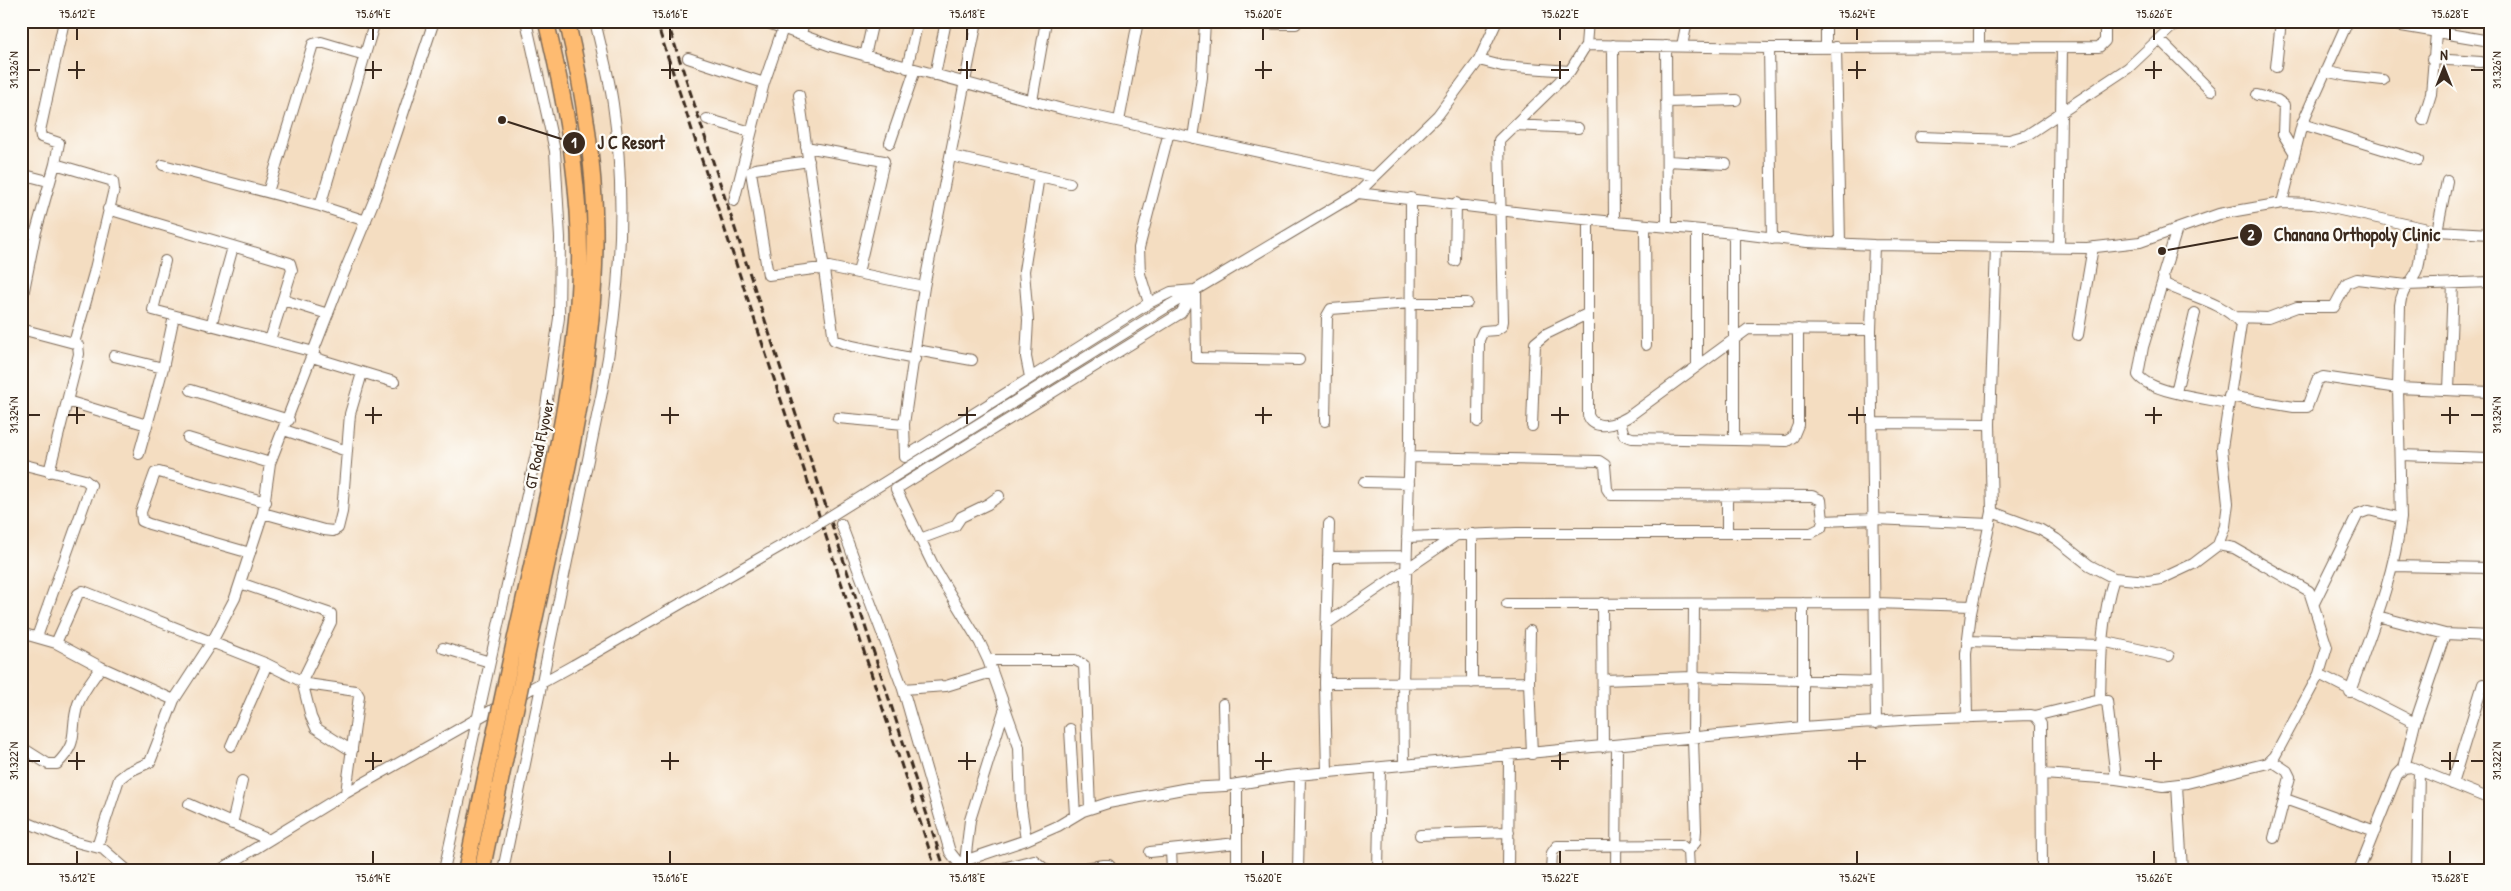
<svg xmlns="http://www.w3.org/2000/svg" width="2511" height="891" viewBox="0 0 2511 891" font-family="'Patrick Hand',sans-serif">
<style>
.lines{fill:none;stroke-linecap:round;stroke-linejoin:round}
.minor-casing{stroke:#7c6957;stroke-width:12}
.highway-casing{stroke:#7c6957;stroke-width:18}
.minor{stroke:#fff;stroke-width:10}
.highway{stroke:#febb71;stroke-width:15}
.rail{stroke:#3b2a1e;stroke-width:3;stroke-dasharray:8 4;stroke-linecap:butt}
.minor-bridge-casing{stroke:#7c6957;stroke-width:12;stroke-linecap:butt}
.highway-bridge-casing{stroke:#7c6957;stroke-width:18;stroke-linecap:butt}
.minor-bridge{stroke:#fff;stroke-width:10}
.highway-bridge{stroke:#febb71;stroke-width:15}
.ticks{fill:none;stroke:#3b2a1e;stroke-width:2}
.labels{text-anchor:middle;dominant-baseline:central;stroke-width:4.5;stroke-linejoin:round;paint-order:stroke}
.street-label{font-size:16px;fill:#3b2a1e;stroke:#fdfcf7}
.leader{fill:none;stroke:#3b2a1e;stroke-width:2}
.callout-dot{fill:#3b2a1e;stroke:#fdfcf7;stroke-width:2}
.mark-label{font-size:15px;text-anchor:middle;font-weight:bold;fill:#fff}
.callout-label{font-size:18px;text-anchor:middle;font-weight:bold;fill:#3b2a1e;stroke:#fdfcf7;stroke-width:4.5;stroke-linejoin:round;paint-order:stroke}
.neatline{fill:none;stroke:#3b2a1e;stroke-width:2}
.ticks-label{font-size:12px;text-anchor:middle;fill:#3b2a1e}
</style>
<rect width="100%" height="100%" fill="#fdfcf7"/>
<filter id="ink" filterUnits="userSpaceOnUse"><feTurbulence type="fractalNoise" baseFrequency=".02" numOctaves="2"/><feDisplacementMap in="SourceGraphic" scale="10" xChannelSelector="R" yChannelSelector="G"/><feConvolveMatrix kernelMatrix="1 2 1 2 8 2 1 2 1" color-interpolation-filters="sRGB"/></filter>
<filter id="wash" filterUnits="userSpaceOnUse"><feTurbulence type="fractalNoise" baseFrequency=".0096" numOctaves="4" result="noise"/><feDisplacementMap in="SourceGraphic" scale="20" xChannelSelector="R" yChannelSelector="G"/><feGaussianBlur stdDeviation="1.12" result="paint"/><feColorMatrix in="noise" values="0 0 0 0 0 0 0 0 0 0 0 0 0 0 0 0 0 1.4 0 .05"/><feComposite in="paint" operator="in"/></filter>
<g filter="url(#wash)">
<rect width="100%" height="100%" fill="#f4ddc1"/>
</g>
<g filter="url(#ink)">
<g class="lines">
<g class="minor-casing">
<path id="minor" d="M763,21L834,47L1062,109L1374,177
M977,21L924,287L904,424L905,457L1149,303L1171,292L1195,290
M1979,21V46
M2372,21L2490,41
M1205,23L1296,24
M21,25L22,21
M801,35L804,21
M2159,39L2211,91
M1586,45L1769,48L2099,47L2105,41V21
M1613,45L1614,222
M1666,46L1667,227
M1682,46L1687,21
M1826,47V21
M1836,47L1840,243
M1769,48L1772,239
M865,56L873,21
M688,58L764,83
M2432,59L2481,62
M1479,60L1502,66L1570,71
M2276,67L2281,21
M907,68L918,21
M2325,71L2347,76L2383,80
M935,75L946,21
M799,95L834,340L852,346L915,359
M2257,95L2277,100L2284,105L2283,134L2294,152
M1032,101L1046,21
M1666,102L1736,100
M707,119L751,132
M2423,120L2431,94L2437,21
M1119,121L1138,21
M2302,124L2418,160
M1515,125L1578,128
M1920,137L2009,140L2027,135L2128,68L2178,21
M1193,138L1202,77L1205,21
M890,143L915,70
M806,147L884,161L858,273
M951,156L1070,183
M809,161L755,169L751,172L768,275L829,267L924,287
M1667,161L1726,164
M55,164L59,143L41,137L40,131L64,21
M163,165L320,206
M21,174L48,181
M268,192L313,44L321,42L365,55
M1358,193L1540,215L1734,233L1807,242L1874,245L2087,248L2140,242L2219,214L2282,203L2313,204L2437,231L2490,234
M734,201L764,83L783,28
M2282,203L2302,124L2348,21
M108,209L290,263L292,270L270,340
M1588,219V415C1594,432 1616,424 1628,417L1748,329L1871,330
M366,221L320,206L375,21
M1645,225L1646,345
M2177,229L2163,275L2165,284C2188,296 2224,302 2241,324L2222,448L2228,503L2225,526L2218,545
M1697,230V366
M21,231L35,235
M2437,231L2447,181
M1874,245L1871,330L1876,723
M2059,248L2062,48
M165,261L153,310L314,352
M1455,261L1456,203
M2163,280L2143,347L2138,375C2149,392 2207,399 2228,403
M1195,291L1196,358L1299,360
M283,300L328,314
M1149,303L1140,274L1139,248L1169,132
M21,305L35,235L55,164L113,181L114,189L94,273L74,343L78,345L79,354L49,472
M1170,305L1358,193L1438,115L1479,60L1497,21
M2234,317L2268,318L2297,307H2334L2347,283L2357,279L2406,285L2490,282
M211,326L233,247
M21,329L74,343
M2078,335L2093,247
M916,350L972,360
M114,356L163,368
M312,357L394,382
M1030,377L1026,357L1028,320L1024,271L1039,176
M191,390L289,420
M2449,390L2453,283
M2176,392L2195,313
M2229,396L2294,407H2307L2317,380L2323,377L2398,388L2490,392
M67,401L147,425
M838,418L904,424
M1325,421L1327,316L1331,309L1411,303H1467
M1478,422L1479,340L1483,331L1496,330L1502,326L1503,321L1499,140L1570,71L1586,45L1588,21
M1620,422L1624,435L1632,438L1787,441L1793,437L1798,425V329
M1872,423L1990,424
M1532,426L1535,343L1546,334L1587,314
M284,430L347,451
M188,438L270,463
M1734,438V233
M139,454L163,368L174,316
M2400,455L2490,458
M21,464L85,480L91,485L37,637
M1364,482L1409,483
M1992,512L2041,530L2056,539L2089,565L2114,578L2148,581L2161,579L2193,564L2218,545L2234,548L2309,591L2327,647L2319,674L2415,723
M263,513L324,530L333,531L338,528L342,512L350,414L362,373
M1823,521L1874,519L1990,524
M841,524L903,689L950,852L957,861L961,862L1026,840L1058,826L1083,811L1108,803L1188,788L1225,786L1287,776L1803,727L1915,719L2030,715L2035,716L2041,724L2042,870
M1727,532V495
M1472,534V683
M1407,537L1516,533H1811L1821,528L1823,521L1821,500L1812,496L1611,495L1607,489L1605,465L1599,461L1410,457
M920,539L955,526L961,517L988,504L999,496
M250,553L149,524L142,521L141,512L155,473L159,472L266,502
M1328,557L1406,556
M2393,566L2490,568
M240,583L331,614V622L302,681L311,717L316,728L352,751
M1602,603L1603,747
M1803,603V727
M2314,603L2358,514L2369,510L2401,518
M1507,604L1875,603L1972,606
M2377,616L2445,634L2490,636
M1326,624L1455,536
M1530,631L1529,682L1532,754
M21,633L56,643L101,667L174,700
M1967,641L2102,645
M2102,641L2169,656
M56,643L78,594L83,591L267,664L231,746
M443,648L490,662
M988,660H1075L1084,665L1090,808
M267,664L307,684L356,691L359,696L346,793
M1603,680L1693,677L1874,682
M1325,683L1529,682
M903,689L946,686L992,672
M2350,692C2370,635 2394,578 2401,518L2398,388L2400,305C2401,291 2410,284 2416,273C2422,261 2420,242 2421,229
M516,697L574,665
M2100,700C2101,658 2101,618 2114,578
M1223,704L1225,786
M2035,716L2100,700L2107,701L2116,779
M1967,718L1966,654L1971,613L1992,512L1990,424L1996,247
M1070,729L1075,815
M21,747L48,764H57C81,740 69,731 78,704C83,690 93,679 101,667
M2272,761L2287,771L2290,777L2274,838
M1404,765L1403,682L1410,441L1411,198
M2404,768L2415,723L2445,634
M1327,772L1325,683L1329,524
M2043,774L2116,779L2163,786L2187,783L2268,763L2275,756L2319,674
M1237,784V870
M2452,784L2483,684
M2177,785L2182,870
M2285,799L2375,831
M189,804L269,840
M21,820L72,841L103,849L127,870
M232,824L242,781
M1420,835L1509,832
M1026,840L1021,806L1019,747L988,660L980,643L935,569L896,489L1181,313L1195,290
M97,847L119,779L128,772L150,762L174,700L213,640L235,598L263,513L270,463L339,285L375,198L434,21
M1171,851L1172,870
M1688,851L1695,843L1696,830L1693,739L1694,604
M1150,852L1237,843
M965,862L970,820L1004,711
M220,870L346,793L503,704
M444,870L545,413L559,318L560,238L555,151L526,21
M503,870L602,392C620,298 627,199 613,104C609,76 601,48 595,21
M995,870L1034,860L1046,870
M1072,870L1104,865H1109L1113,870
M1298,870L1300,775
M1378,870L1380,768
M1508,870L1509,756
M1551,870L1552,853L1557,846L1681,845L1688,851L1689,870
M1616,870L1617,746
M2359,870L2397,775L2404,768L2411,767L2490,799
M2417,870L2419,770
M2489,870L2490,846"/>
</g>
<g class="highway-casing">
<path id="highway" d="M511,658C536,540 569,422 578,302C585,207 568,112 546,21
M526,660C555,518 597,374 595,227C594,158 583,89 567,21
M466,870L490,756
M482,870L505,759"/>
</g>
<use href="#minor" class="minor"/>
<use href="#highway" class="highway"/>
<path class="rail" d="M656,21L936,870
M667,21L945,870"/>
<g class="minor-bridge-casing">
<path id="minor-bridge" d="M574,665L800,535L1170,305"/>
</g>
<g class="highway-bridge-casing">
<path id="highway-bridge" d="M490,756L511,658
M505,759L526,660"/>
</g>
<use href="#minor-bridge" class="minor-bridge"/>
<use href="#highway-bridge" class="highway-bridge"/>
</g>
</g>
<path class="ticks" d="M77,28V40M373,28V40M670,28V40M967,28V40M1263,28V40M1560,28V40M1857,28V40M2154,28V40M2450,28V40M77,61V79M373,61V79M670,61V79M967,61V79M1263,61V79M1560,61V79M1857,61V79M2154,61V79M28,70H40M68,70H85M365,70H382M661,70H679M958,70H976M1255,70H1272M1551,70H1569M1848,70H1866M2145,70H2162M2471,70H2484M77,407V424M373,407V424M670,407V424M967,407V424M1263,407V424M1560,407V424M1857,407V424M2154,407V424M2450,407V424M28,415H40M68,415H85M365,415H382M661,415H679M958,415H976M1255,415H1272M1551,415H1569M1848,415H1866M2145,415H2162M2441,415H2459M2471,415H2484M77,752V770M373,752V770M670,752V770M967,752V770M1263,752V770M1560,752V770M1857,752V770M2154,752V770M2450,752V770M28,761H40M68,761H85M365,761H382M661,761H679M958,761H976M1255,761H1272M1551,761H1569M1848,761H1866M2145,761H2162M2441,761H2459M2471,761H2484M77,851V864M373,851V864M670,851V864M967,851V864M1263,851V864M1560,851V864M1857,851V864M2154,851V864M2450,851V864"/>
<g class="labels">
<g class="street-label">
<text transform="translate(539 444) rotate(-78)">GT Road Flyover</text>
</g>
</g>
<path class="leader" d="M502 120L574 143M2162 251L2251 235"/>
<g class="callout-dot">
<circle cx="502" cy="120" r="5"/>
<circle cx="2162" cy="251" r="5"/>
<circle cx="574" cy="143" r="12"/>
<circle cx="2251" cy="235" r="12"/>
</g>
<g class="mark-label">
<text x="574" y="148">1</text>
<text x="2251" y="240">2</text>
</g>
<g class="callout-label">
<text x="631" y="149">J C Resort</text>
<text x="2357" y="241">Chanana Orthopoly Clinic</text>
</g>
<rect width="2511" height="891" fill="none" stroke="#fdfcf7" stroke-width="55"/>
<g transform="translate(2444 68)" stroke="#fdfcf7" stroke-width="4" paint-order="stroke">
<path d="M0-4L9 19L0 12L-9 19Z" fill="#3b2a1e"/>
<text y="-8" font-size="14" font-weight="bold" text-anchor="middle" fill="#3b2a1e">N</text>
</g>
<rect x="28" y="28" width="2456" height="836" class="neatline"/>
<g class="ticks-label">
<text x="77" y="18">75.612°E</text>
<text x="373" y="18">75.614°E</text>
<text x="670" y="18">75.616°E</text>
<text x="967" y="18">75.618°E</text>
<text x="1263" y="18">75.620°E</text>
<text x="1560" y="18">75.622°E</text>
<text x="1857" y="18">75.624°E</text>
<text x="2154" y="18">75.626°E</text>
<text x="2450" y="18">75.628°E</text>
<text transform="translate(14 70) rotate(-90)" y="4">31.326°N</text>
<text transform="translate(2497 70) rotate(-90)" y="4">31.326°N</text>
<text transform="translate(14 415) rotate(-90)" y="4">31.324°N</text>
<text transform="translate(2497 415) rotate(-90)" y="4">31.324°N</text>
<text transform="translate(14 761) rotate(-90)" y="4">31.322°N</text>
<text transform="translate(2497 761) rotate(-90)" y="4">31.322°N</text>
<text x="77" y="882">75.612°E</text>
<text x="373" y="882">75.614°E</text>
<text x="670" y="882">75.616°E</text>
<text x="967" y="882">75.618°E</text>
<text x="1263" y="882">75.620°E</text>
<text x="1560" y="882">75.622°E</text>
<text x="1857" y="882">75.624°E</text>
<text x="2154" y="882">75.626°E</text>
<text x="2450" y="882">75.628°E</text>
</g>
</svg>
